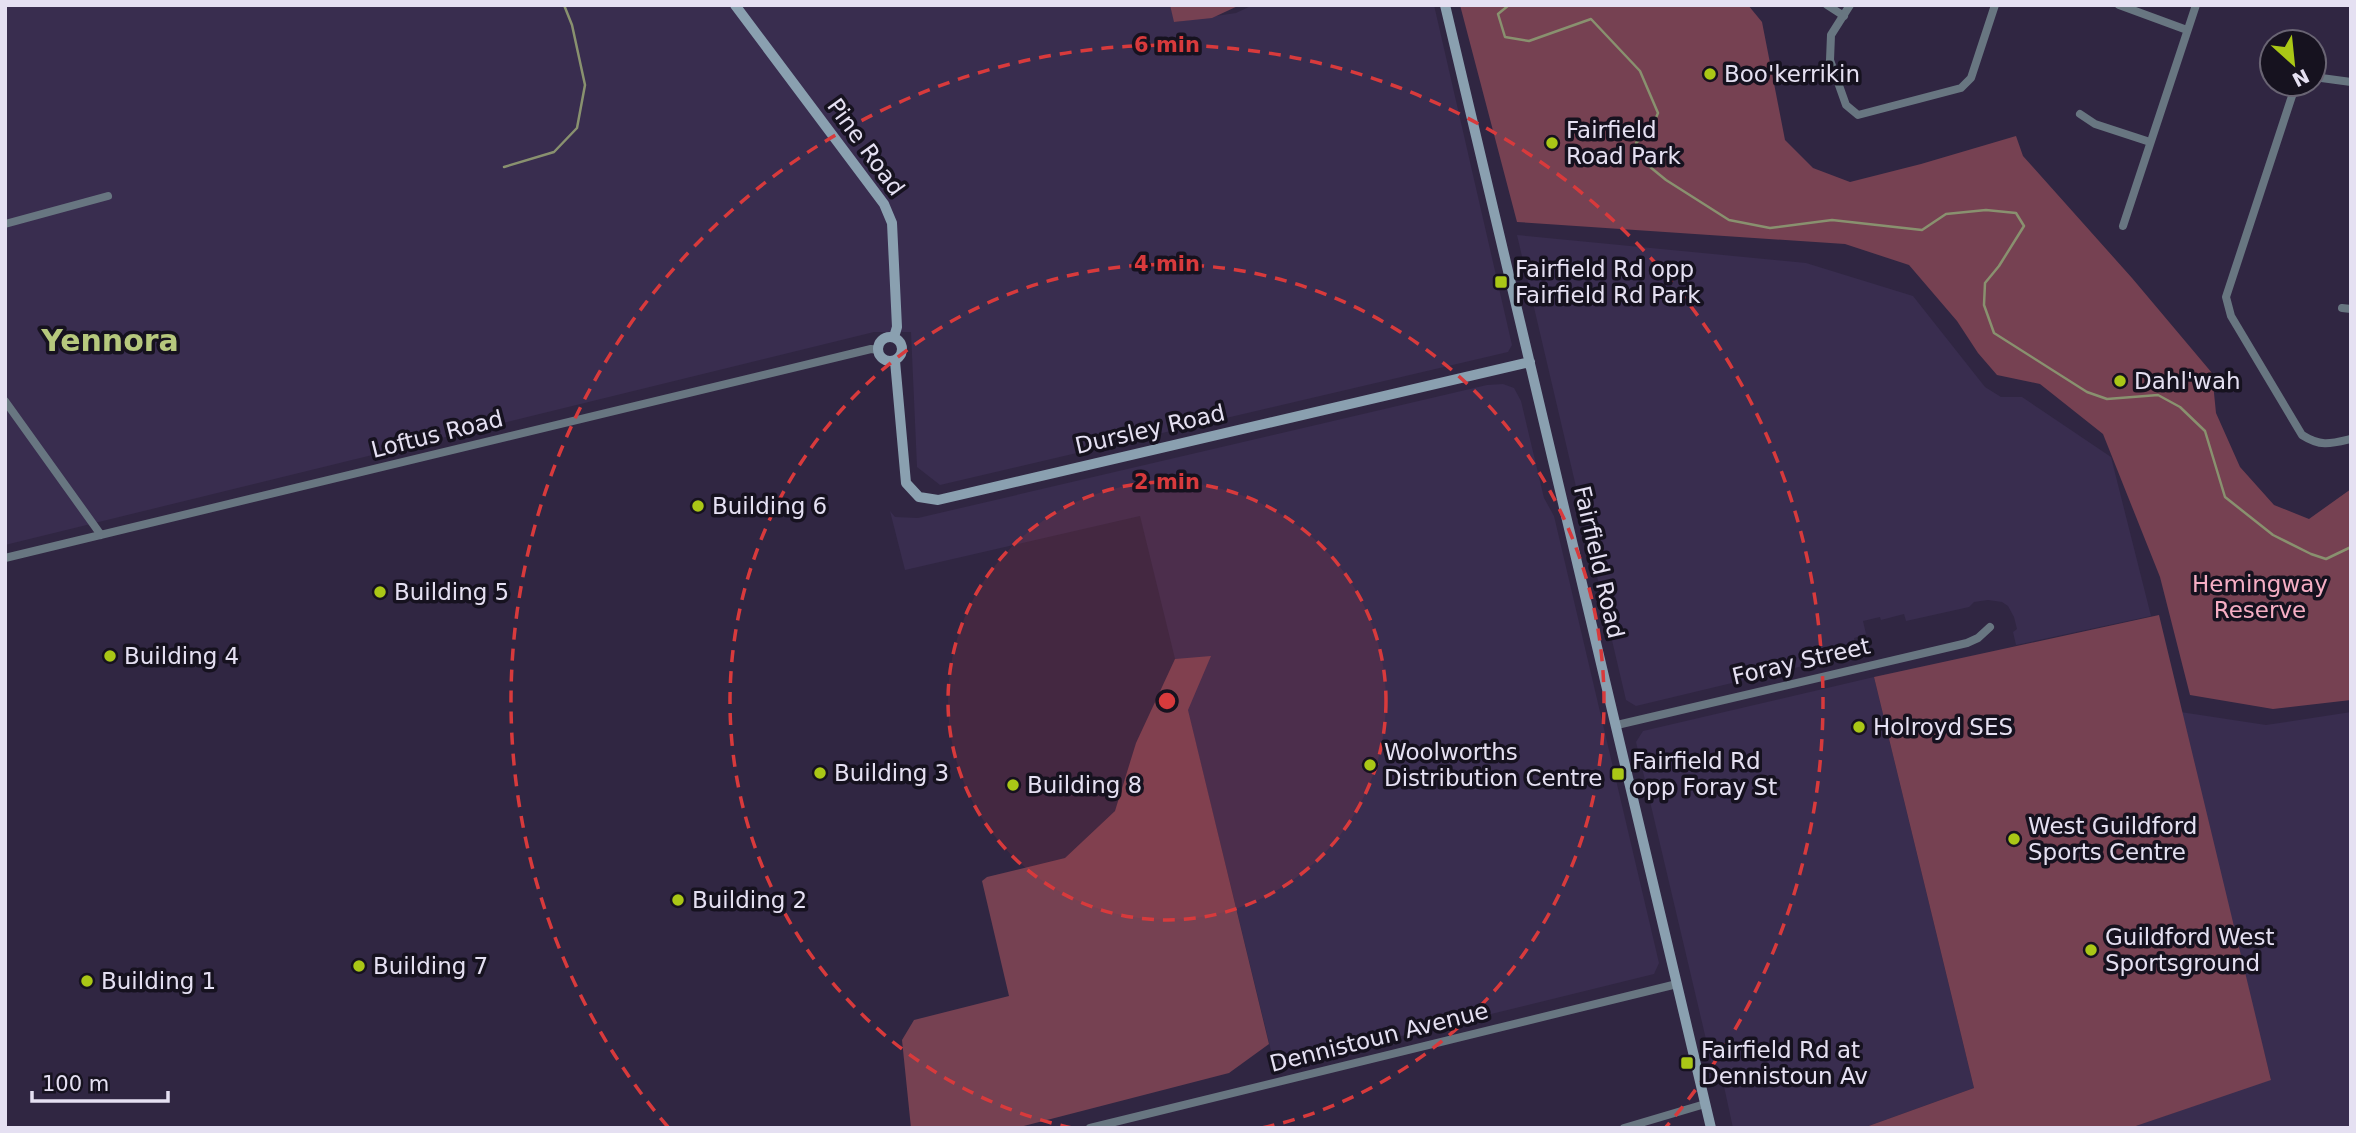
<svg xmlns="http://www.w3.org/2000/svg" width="2356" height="1133" viewBox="0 0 2356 1133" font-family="'DejaVu Sans',sans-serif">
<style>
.built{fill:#392d4f}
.green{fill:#764152}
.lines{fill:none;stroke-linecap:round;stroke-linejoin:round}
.stream{stroke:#89916f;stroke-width:2.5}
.street{stroke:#687681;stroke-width:8}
.secondary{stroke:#8aa0b0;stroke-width:10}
.ring{fill:none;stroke:#d83a3c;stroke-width:3.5;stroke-dasharray:12 9}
.poi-dot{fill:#aac716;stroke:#16121f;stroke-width:2.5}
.labels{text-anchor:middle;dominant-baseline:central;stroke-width:7;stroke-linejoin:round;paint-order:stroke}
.poi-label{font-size:23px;fill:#e5e0f2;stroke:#16121f;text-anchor:start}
.street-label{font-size:23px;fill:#e5e0f2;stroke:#16121f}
.park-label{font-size:23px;fill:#f6aec4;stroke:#16121f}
.district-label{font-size:30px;font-weight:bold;fill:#b6c87d;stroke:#16121f}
.centre{fill:#d83a3c;stroke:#16121f;stroke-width:3.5}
.ring-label{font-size:21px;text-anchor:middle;font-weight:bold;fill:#d83a3c;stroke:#16121f;stroke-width:7;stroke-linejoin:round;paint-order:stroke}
</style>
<rect width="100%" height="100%" fill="#302642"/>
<path class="built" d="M5,5H1170L1175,22L1236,13L1253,5H1434L1512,345L1508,352L940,485L917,467L911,332H874L5,545Z
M1517,235L1806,263L1913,296L1985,387L2001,397H2022L2111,457L2151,616L2016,645L2013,632L2017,629L2014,617L2008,606L2002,602L1988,600L1974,602L1969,607L1906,621L1904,614L1881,620L1880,617L1863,621L1866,634L1854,638L1857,653L1636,706L1626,700Z
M1503,384L1514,388L1521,401L1544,498L1554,516L1659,963L1654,974L1275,1067L1140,516L905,570L890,511L895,517L918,518L1487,385Z
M1874,677L1974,1088L1863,1128H1733L1720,1068L1713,1069L1636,742L1643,731Z
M2174,711L2266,725L2351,712V1128H2130L2271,1079Z"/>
<path class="green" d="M1170,5H1240L1212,18L1174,22Z
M1460,5H1748L1762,22L1785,140L1813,168L1850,182L1921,164L2016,136L2023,156L2132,278L2212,373L2216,413L2240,467L2274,505L2309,519L2351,489V700L2273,709L2190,695L2160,577L2103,434L2040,384L1997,375L1978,353L1957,321L1909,265L1845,244L1517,222Z
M2159,615L2271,1080L2130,1128H1863L1974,1088L1874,677Z
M1211,656L1188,710L1269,1044L1229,1073L1016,1128H911L902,1040L914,1020L1009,996L982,881L987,877L1065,858L1115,811L1136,743L1175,659Z"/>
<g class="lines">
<path class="stream" d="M1509,5L1498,14L1505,37L1529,41L1591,19L1640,71L1658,113L1651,129L1636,143L1644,162L1666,180L1729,220L1770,228L1832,220L1922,230L1946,214L1986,210L2016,213L2024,226L1999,266L1985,283L1984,305L1994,333L2087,392L2107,399L2158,395L2180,407L2205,431L2225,497L2273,535L2311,554L2326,559L2351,547
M504,167L554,152L577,128L585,85L572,25L564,5"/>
<path class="street" d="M1827,5L1844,16
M1850,5L1831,35L1830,60L1846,105L1858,115L1961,88L1971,78L1995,5
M2119,5L2187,30
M2314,77L2351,82
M2299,84L2292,96L2226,297L2231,316L2302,435C2321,447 2330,444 2351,439
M2080,114L2095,124L2150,142
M5,224L108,196
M2123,226L2196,5
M2342,308L2351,309
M5,401L101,535
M5,558L871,349L878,350
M1617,725L1967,643L1978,638L1990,627
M1090,1128L1677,984
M1624,1128L1705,1104"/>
<path class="secondary" d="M735,5L884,204L892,223L897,327L894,337
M1445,5L1711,1128
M878 349a12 12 0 1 1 24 0a12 12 0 1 1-24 0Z
M895,361L906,483L919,497L938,500L1530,362"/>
</g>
<circle cx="1167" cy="701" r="219" fill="#d83a3c" fill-opacity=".12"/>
<g class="ring">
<circle cx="1167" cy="701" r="219"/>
<path d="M1072 1128A437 437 0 1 1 1262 1128"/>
<path d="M668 1127A656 656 0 1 1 1666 1127"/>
</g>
<g class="poi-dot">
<circle cx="1710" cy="74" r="7"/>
<circle cx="1552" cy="143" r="7"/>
<rect x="1494" y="275" width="14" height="14" rx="3.5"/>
<circle cx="2120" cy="381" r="7"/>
<circle cx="698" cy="506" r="7"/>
<circle cx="380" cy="592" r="7"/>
<circle cx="110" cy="656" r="7"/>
<circle cx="1859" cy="727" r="7"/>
<circle cx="1370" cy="765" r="7"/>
<circle cx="820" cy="773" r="7"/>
<rect x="1611" y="767" width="14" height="14" rx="3.5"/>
<circle cx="1013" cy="785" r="7"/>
<circle cx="2014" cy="839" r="7"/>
<circle cx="678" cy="900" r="7"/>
<circle cx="2091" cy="950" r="7"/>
<circle cx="359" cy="966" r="7"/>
<circle cx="87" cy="981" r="7"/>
<rect x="1680" y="1056" width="14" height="14" rx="3.5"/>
</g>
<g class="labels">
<g class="poi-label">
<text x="1724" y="74">Boo'kerrikin</text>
<text x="1566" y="130">Fairfield<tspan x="1566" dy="26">Road Park</tspan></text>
<text x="1515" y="269">Fairfield Rd opp<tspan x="1515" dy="26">Fairfield Rd Park</tspan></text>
<text x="2134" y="381">Dahl'wah</text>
<text x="712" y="506">Building 6</text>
<text x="394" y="592">Building 5</text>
<text x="124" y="656">Building 4</text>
<text x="1873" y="727">Holroyd SES</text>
<text x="1384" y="752">Woolworths<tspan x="1384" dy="26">Distribution Centre</tspan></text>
<text x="1632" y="761">Fairfield Rd<tspan x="1632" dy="26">opp Foray St</tspan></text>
<text x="834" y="773">Building 3</text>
<text x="1027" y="785">Building 8</text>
<text x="2028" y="826">West Guildford<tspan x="2028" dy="26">Sports Centre</tspan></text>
<text x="692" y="900">Building 2</text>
<text x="2105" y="937">Guildford West<tspan x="2105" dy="26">Sportsground</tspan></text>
<text x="373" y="966">Building 7</text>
<text x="101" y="981">Building 1</text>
<text x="1701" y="1050">Fairfield Rd at<tspan x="1701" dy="26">Dennistoun Av</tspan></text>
</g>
<g class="street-label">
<text transform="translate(866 147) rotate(54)">Pine Road</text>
<text transform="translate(1150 429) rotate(-13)">Dursley Road</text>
<text transform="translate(437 434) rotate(-14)">Loftus Road</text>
<text transform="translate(1599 562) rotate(77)">Fairfield Road</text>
<text transform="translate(1801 661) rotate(-13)">Foray Street</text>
<text transform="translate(1379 1037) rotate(-14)">Dennistoun Avenue</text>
</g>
<g class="park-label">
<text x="2260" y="584">Hemingway<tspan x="2260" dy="26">Reserve</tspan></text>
</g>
<g class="district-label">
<text x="110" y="340">Yennora</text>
</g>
</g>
<circle cx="1167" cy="701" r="10" class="centre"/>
<g class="ring-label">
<text x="1167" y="52">6 min</text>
<text x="1167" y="271">4 min</text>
<text x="1167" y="489">2 min</text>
</g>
<rect width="2356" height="1133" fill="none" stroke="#e5e0f2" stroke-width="14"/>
<g transform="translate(2293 63) rotate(153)"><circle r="33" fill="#16121f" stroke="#696473" stroke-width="2"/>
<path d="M0-5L12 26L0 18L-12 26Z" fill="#aac716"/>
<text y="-10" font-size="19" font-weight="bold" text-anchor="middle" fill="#e5e0f2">N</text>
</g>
<path d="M32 1091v10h136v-10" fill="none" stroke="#e5e0f2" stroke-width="3.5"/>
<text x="42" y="1091" font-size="21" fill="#e5e0f2" stroke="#16121f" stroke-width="5" paint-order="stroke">100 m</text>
</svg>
